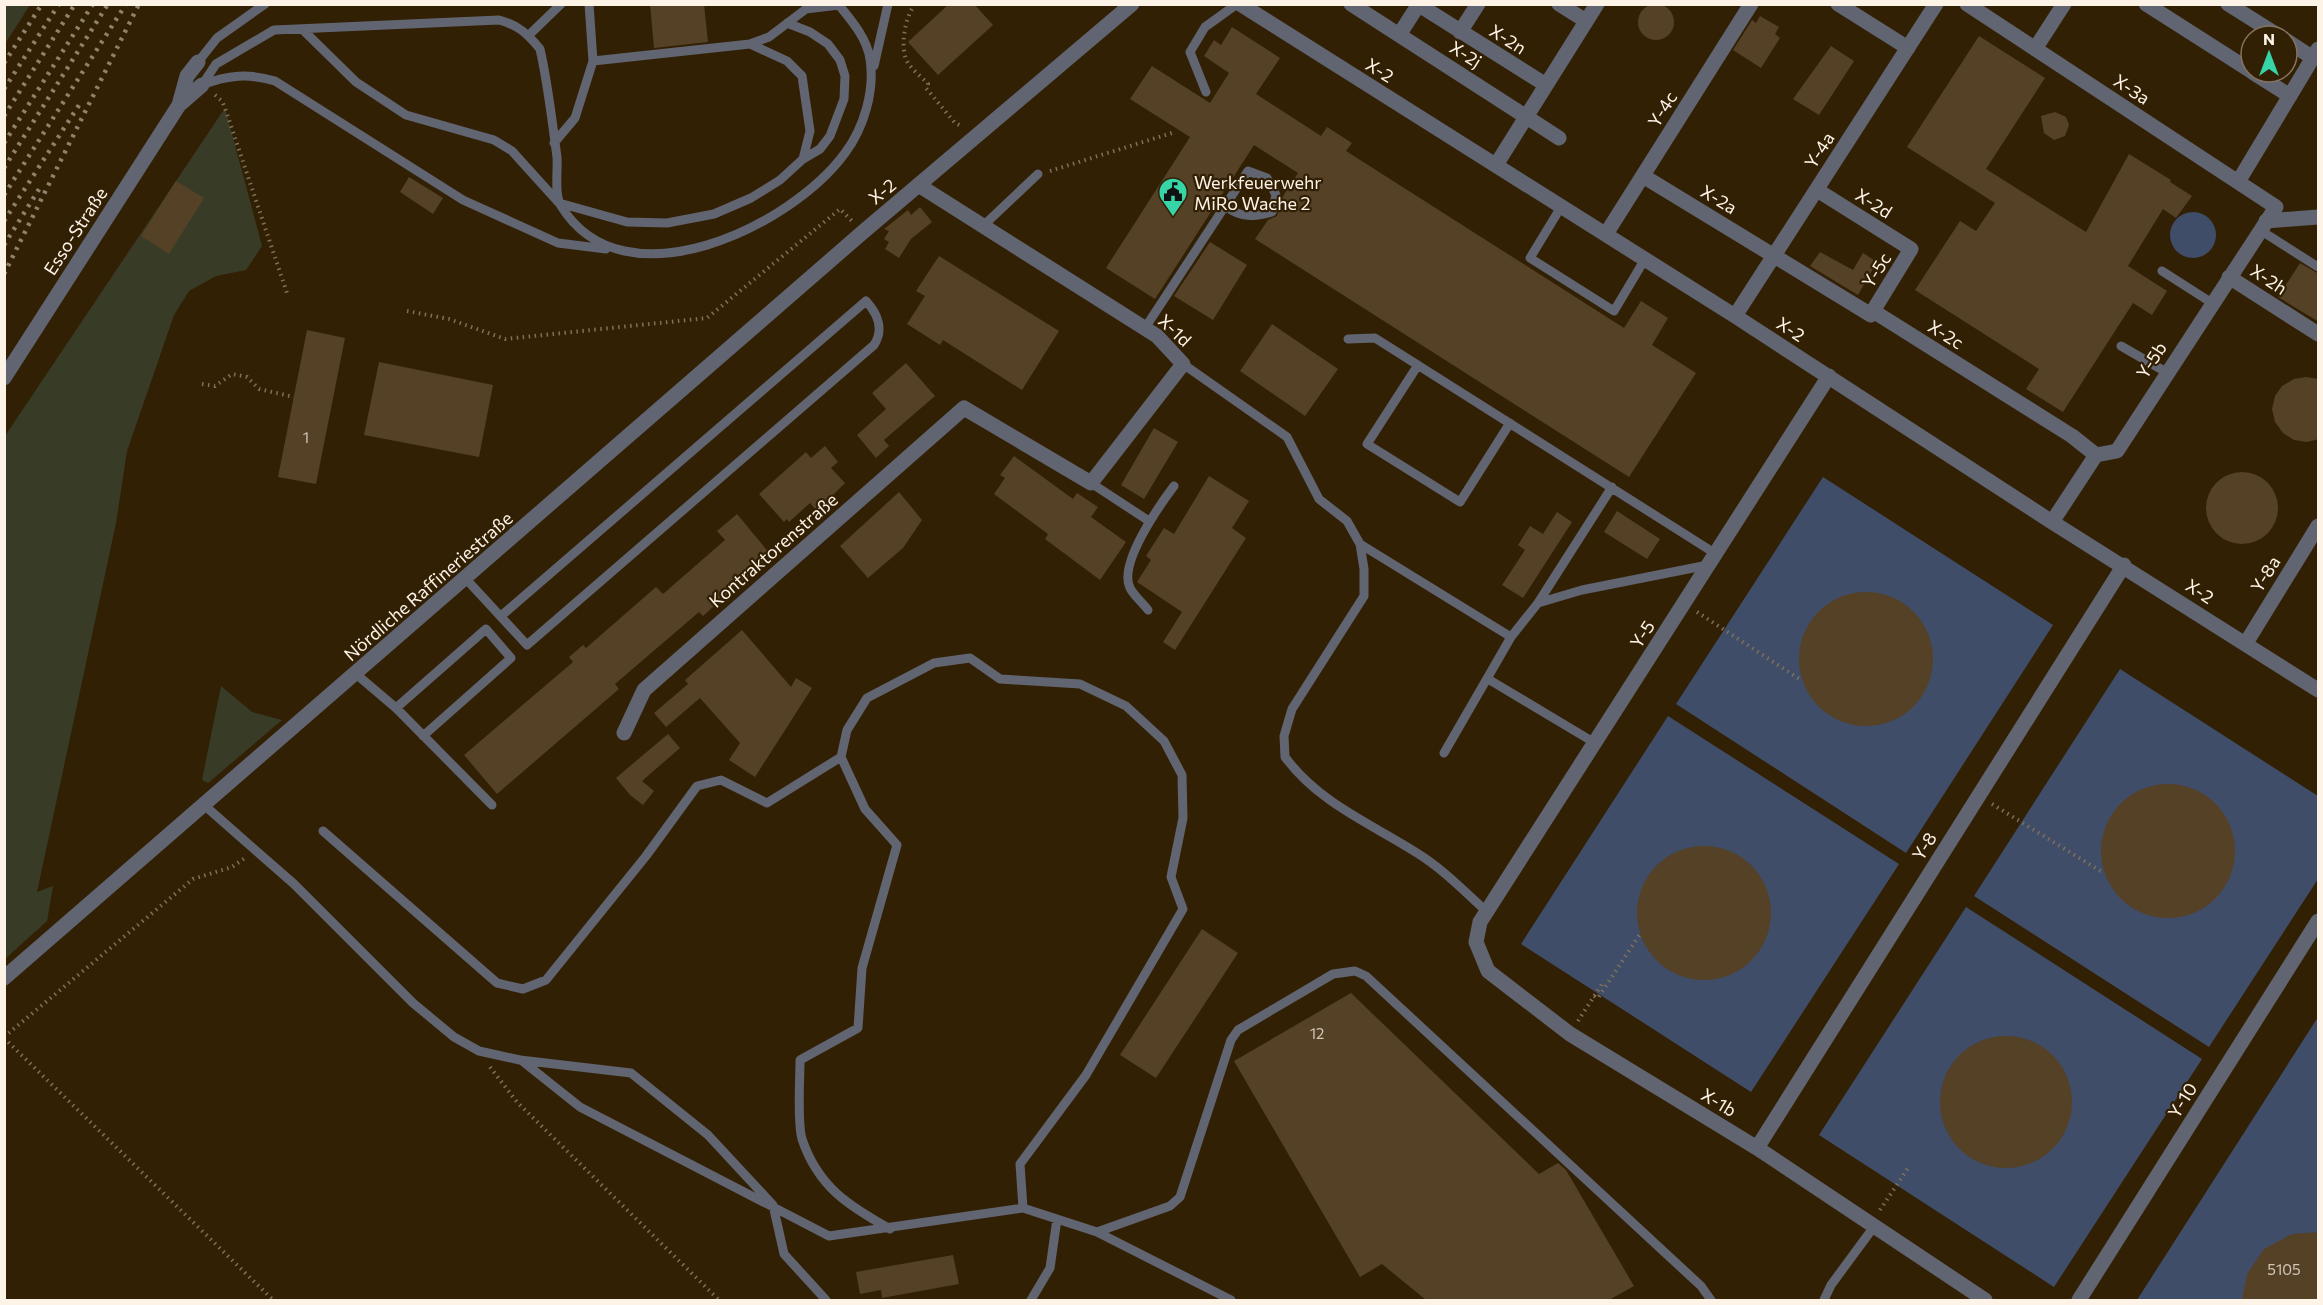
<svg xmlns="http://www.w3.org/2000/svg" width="2323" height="1305" viewBox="0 0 2323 1305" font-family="Commissioner,sans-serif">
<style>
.green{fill:#383c27}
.water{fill:#3f4d69}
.building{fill:#554126}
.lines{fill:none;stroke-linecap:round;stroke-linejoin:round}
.path{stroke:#7f705a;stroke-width:4;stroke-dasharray:1.5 4.5;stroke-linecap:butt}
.service{stroke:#616471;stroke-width:9}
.minor{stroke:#616471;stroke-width:15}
.rail{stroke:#8f816c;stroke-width:4.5;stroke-dasharray:3 6;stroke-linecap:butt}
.labels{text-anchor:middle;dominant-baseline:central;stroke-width:4.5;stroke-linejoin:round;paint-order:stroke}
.number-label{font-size:15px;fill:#d3c6b7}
.street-label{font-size:18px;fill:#fdf3e7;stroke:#322004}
.poi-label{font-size:18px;fill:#fdf3e7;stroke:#322004;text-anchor:start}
</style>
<rect width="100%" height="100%" fill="#322004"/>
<path class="green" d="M5,4L30,5L5,44L4,5Z
M225,108L262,246L246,270L216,276L189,291L174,315L127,451L116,523L37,892L53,886L47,921L5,959V436Z
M221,686L252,712L282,720L208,783L202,780Z"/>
<path class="water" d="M2170 235a23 23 0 1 1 46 0a23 23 0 1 1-46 0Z
M1823,477L2053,625L1906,853L1676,704Z
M2120,669L2318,796V879L2209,1047L1974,896Z
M1668,716L1899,864L1751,1092L1521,944Z
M1966,907L2202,1059L2054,1287L1819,1135Z
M2318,1017V1300H2137Z"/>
<path class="building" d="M650,4H704L708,42L654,48Z
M949,4H974L993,25L938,75L908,42Z
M1638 22a18 18 0 1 1 36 0a18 18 0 1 1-36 0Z
M1760,16L1779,27L1775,34L1780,38L1761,68L1733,50L1752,20L1756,23Z
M1232,27L1280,58L1256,94L1321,136L1327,127L1352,143L1346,151L1624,328L1641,301L1668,318L1652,345L1696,373L1629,477L1255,239L1268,220L1277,216L1283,196L1298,173L1254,145L1155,299L1106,268L1190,137L1130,99L1152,66L1210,103L1229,73L1204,56L1214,40L1221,45Z
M1979,36L2045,78L1986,169L2086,232L2129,154L2171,180L2170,182L2192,196L2176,218L2163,209L2128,266L2167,291L2152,315L2133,303L2063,412L2026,389L2039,369L1915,290L1960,221L1976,231L1995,203L1907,147Z
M1831,46L1854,61L1819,115L1793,99Z
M2055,112L2066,117L2069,125L2065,136L2054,140L2044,133L2041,116Z
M409,177L443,198L433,214L400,192Z
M176,181L204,198L169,254L141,236Z
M920,207L932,222L911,239L899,258L885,249L889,242L884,239L889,231L884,229L908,210L911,215Z
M1210,242L1247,265L1213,320L1174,296Z
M1820,252L1853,270L1863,253L1877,262L1858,295L1810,266Z
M939,256L1059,331L1022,390L943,340L940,345L907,324L925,296L916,291Z
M2300,263L2319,274V322L2278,297Z
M1272,324L1338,369L1305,416L1240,371Z
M307,330L345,338L316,484L278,477Z
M379,362L493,385L479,457L364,435Z
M906,363L935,396L884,440L889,446L876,458L857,435L886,409L872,393Z
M2306,377L2319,379V439L2307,442L2294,440L2283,433L2275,422L2272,409L2275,396L2282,386L2294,379Z
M1154,428L1178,442L1144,499L1121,485Z
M825,446L838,462L831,468L845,483L817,511L810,503L789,522L787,519L784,522L759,494L806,452L811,458Z
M1014,456L1073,499L1077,493L1098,507L1091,517L1126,542L1100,580L1045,539L1048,534L994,494L1005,478L1000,475Z
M2206 508a36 36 0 1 1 72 0a36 36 0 1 1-72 0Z
M1209,476L1249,501L1232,528L1246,538L1175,650L1163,642L1182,612L1137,582L1151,560L1146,556L1164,528L1174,534Z
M899,492L922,520L903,548L868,578L840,546Z
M1617,511L1660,539L1647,559L1604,532Z
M1557,512L1572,522L1523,598L1502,585L1525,550L1518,545L1530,526L1543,534Z
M737,514L771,555L703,616L699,612L615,684L619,689L497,794L464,755L573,662L569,657L583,645L586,648L656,587L663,594L725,540L717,531Z
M1799 659a67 67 0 1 1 134 0a67 67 0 1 1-134 0Z
M742,630L791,687L796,678L812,688L755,777L729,760L740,743L700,698L666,727L654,713L688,684L685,680Z
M668,734L680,748L642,781L654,791L643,805L630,795L616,778Z
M2101 851a67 67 0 1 1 134 0a67 67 0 1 1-134 0Z
M1637 913a67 67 0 1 1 134 0a67 67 0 1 1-134 0Z
M1202,929L1238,953L1156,1078L1120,1055Z
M1351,993L1539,1174L1558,1163L1566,1170L1634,1286L1609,1300H1426L1382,1264L1360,1277L1234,1061Z
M1940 1102a66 66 0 1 1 132 0a66 66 0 1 1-132 0Z
M2319,1232V1300H2242L2247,1274L2264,1249L2292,1234Z
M953,1255L959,1284L882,1298L881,1290L860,1294L856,1272Z"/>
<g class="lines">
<path class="path" d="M915,4C905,17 899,49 908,63C913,71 922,77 928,84L926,88L955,123L963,127
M215,95L222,101L225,108L288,296
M1050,171L1175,132
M407,311L449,319L505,339L707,318L840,209L852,221
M202,384L215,386L232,374L247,377L259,389L294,397
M1697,612L1801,680
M1992,804L2102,872
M1594,996L1598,998L1640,934
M1578,1021L1602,984
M4,1037L193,879L232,867L245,858
M4,1038L273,1300
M490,1067L517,1102L719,1300
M1880,1210L1908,1168"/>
<path class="service" d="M302,29L356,82L406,115L494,140L512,151L559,203L627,222L667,223L714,214L751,198L780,180L803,159L820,149L830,136L844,99L845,76L840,60L828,44L810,32L787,23
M529,35L561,4
M750,44L787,61L802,76L810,131L803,159
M593,61L750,44L769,37L806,9L839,5
M198,62L217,38L265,4
M874,66L888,4
M202,85L216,64L274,30L499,20C518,25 528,34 540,49C548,84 552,121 557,157C558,171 554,194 561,206C624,308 792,226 845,153C864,128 875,90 870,59C867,38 851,20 838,4
M202,85C228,75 248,73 275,81L463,200L558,243L606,249
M1206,92L1190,52L1205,27L1237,4
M554,143L575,118L593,61L589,4
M1561,207L1530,258L1614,311L1645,259
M983,226L1038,174
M2260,230L2318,267
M2162,271L2212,303
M1145,328L1248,171L1267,178L1276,195L1272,212C1253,217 1241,218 1225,206
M1348,339L1375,338L1716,554
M2121,346L2166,372
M1183,364L1287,437L1319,499L1347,521L1360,544L1364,569V596L1292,709L1284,736L1285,757C1319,803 1370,823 1417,853C1443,869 1465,892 1487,912
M1418,365L1367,444L1460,502L1510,423
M1091,483L1149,521
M1360,544L1511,637
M466,579L527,645L874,345C884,330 878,314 866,301L501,616
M1538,603L1582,590L1708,565
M1148,610C1143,603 1134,596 1130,588C1118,564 1159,506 1174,486
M356,674L396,708L492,805
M1488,679L1595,743
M396,708L486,629L511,658L423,736
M1444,753L1511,637L1538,603L1612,487
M204,805L294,884L413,1003L454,1037L479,1051L520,1060L631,1073L708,1135L773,1205L784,1254L826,1300
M323,831L497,983L523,989L546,980L646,856L697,786L721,780L767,803L841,757
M521,1060L580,1107L829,1236L1023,1208L1097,1232L1231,1300
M890,1229C849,1206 818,1187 802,1139C797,1122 800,1080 800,1060L858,1028L862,968L897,845L865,809L841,757L847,730L867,698L934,663L970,658L1000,679L1080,684L1126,706L1164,741L1182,775L1183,818L1171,877L1183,909L1086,1075L1020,1164L1023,1208
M1097,1232L1170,1206L1180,1197L1231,1040L1238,1030L1333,974L1355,971L1366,976L1701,1286L1711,1300
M1031,1300L1050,1268L1057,1219
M1824,1300L1831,1285L1873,1228"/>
<path class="minor" d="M1240,4L1735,316L2052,522L2318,690
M1351,4L1559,138
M1559,4L1586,21
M1838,4L1908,48
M1967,4L2276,207L2117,451L2096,455L2052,522
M2146,4L2251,71
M2228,4L2279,36
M1419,5L1546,85
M1460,32L1478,4
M1399,35L1419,4
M2287,41L2313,58
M2035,49L2064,4
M2252,72L2290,96
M179,105L202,85
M1496,165L1597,4
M1643,176L1871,315L1873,311L2072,436L2096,455
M2238,182L2318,49
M1817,190L1911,249L1873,311
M2266,221L2318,217
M1606,234L1751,4
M2229,277L2318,334
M1735,316L1936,4
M1829,376L1480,922L1476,942L1488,971L1570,1034L1757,1148L1985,1300
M4,378L179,105L187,76L198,62
M2246,643L2318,526
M624,733L644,690L964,408L1091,483L1183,364L1157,336L920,186
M4,978L863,232L1132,4
M1757,1148L2124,565
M2079,1300L2318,921"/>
<path class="rail" d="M4,63L42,4
M4,89L59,4
M4,116L75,4
M4,143L93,4
M4,168L108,4
M4,195L126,4
M4,221L81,102
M4,245L41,186
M4,274L139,4"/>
</g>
<defs>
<g id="civic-pin" transform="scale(1.5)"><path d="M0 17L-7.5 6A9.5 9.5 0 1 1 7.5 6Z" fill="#36d4a7" stroke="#322004"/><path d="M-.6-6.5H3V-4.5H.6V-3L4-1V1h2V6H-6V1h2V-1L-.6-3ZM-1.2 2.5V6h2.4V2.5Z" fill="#111"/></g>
</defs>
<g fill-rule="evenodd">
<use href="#civic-pin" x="1173" y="192"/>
</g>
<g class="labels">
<g class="number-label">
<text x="306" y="437">1</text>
<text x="1317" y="1033">12</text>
<text x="2284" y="1269">5105</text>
</g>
<g class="street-label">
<text transform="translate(1508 39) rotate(32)">X-2n</text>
<text transform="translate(1466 54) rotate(32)">X-2j</text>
<text transform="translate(1380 70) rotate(32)">X-2</text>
<text transform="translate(2132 89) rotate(33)">X-3a</text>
<text transform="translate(1662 109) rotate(-58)">Y-4c</text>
<text transform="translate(1819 150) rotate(-57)">Y-4a</text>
<text transform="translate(882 191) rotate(-39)">X-2</text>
<text transform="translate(1719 199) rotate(31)">X-2a</text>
<text transform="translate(1874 203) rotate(32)">X-2d</text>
<text transform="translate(75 231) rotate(-57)">Esso-Straße</text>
<text transform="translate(1876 270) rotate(-58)">Y-5c</text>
<text transform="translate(2269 279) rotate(33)">X-2h</text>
<text transform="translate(1791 329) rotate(33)">X-2</text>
<text transform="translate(1175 330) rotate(43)">X-1d</text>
<text transform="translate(1946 334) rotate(32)">X-2c</text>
<text transform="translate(2151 360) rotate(-57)">Y-5b</text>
<text transform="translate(773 550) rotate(-41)">Kontraktorenstraße</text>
<text transform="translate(2265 574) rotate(-58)">Y-8a</text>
<text transform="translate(428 586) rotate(-41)">Nördliche Raffineriestraße</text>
<text transform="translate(2200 591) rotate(33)">X-2</text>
<text transform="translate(1642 634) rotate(-57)">Y-5</text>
<text transform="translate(1924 846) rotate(-58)">Y-8</text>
<text transform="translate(2182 1100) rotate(-58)">Y-10</text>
<text transform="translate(1719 1102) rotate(31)">X-1b</text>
</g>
<g class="poi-label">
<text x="1194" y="182">Werkfeuerwehr<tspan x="1194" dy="21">MiRo Wache 2</tspan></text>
</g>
</g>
<rect width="2323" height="1305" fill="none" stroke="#fdf3e7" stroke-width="12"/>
<g transform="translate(2269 54)"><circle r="28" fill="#322004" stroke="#83745f" stroke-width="1.5"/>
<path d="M0-4.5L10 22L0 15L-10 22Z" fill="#36d4a7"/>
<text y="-9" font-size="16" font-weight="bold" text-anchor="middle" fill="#fdf3e7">N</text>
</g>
</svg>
